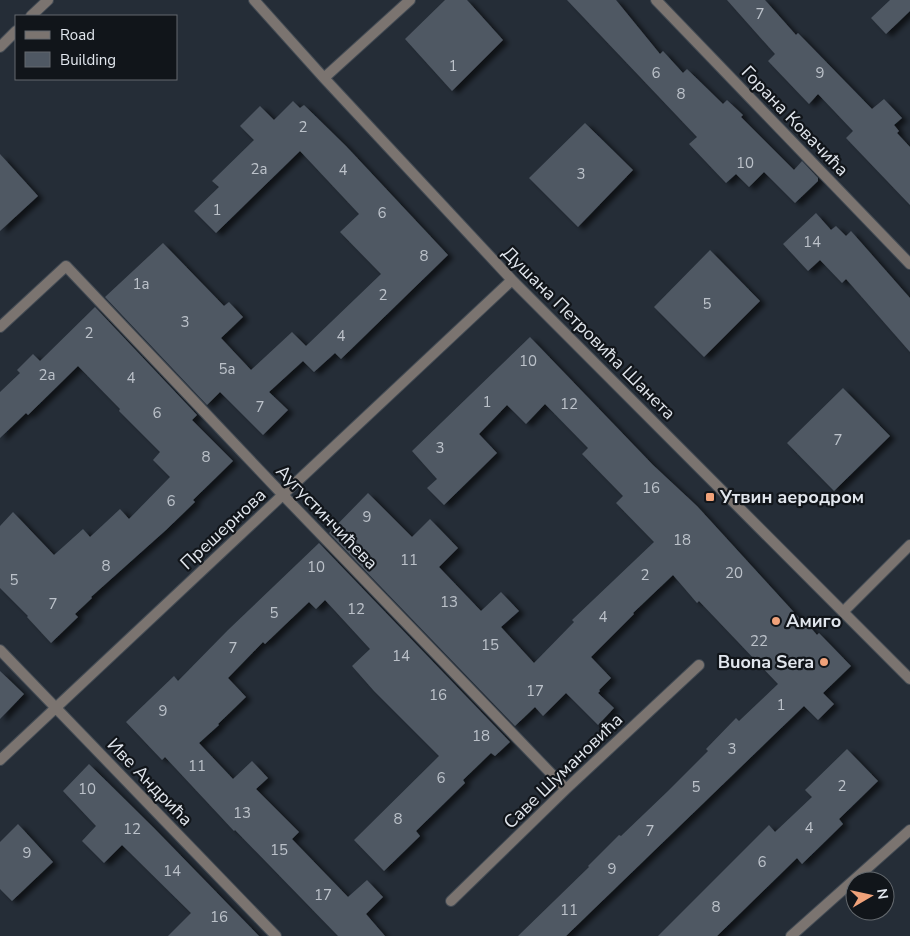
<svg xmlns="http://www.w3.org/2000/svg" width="910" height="936" viewBox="0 0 910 936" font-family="'Nunito Sans',sans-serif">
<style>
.building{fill:#4f5863;filter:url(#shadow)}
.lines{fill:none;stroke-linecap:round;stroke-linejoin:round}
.street-casing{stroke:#434b54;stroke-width:12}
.street{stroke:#7b7470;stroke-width:10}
.poi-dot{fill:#f0a27a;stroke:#11151a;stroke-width:2}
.labels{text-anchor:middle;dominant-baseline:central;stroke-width:4.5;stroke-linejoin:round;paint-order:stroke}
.number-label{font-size:15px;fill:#bcc2ca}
.street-label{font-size:18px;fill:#e1e6ed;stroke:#11151a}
.poi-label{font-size:18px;font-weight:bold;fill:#e1e6ed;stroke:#11151a;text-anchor:start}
</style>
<defs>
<filter id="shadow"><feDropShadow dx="5.5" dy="3" stdDeviation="2.5" flood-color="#0009"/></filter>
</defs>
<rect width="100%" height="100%" fill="#252d37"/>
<path class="building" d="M445,0H467L503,40L452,91L405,39Z
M567,0H616L660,54L663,51L683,73L687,69L723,104L727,100L743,115L741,117L794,170L802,161L818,178V181L795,203L764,172L749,187L736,174L726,183L689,144L697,137Z
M727,0H765L796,35L798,33L872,109L884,99L902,118L894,125L899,131L897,133L910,147V205L846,138L853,131L818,94L809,104L768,61L775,54Z
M890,0H910V11L886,34L871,18Z
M293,101L300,108L304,105L346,146L448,255L341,359L335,353L314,372L303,361L269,392L288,410L263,435L220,392L207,405L105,297L163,243L224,306L229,302L243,317L221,338L251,370L292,332L306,346L381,274L340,232L359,214L300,151L216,233L194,211L219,187L212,181L254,140L240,126L260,106L274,120Z
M585,123L633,170L578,227L529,178Z
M0,154L38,196L0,231Z
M816,213L831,230L836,226L846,236L851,231L910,298V352L846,279L842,283L820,260L808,271L783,244Z
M710,250L760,301L704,357L654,307Z
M95,307L197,415L192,420L233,461L193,500L195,502L166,530L91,597L92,598L75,614L78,617L51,643L27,617L28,616L0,588V526L13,512L54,555L83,529L90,537L120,509L129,519L170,477L153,460L160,452L119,411L120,409L78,366L28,415L26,413L0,438V392L20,373L17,370L33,354L40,361Z
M530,337L653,465L697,506L802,621L804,620L817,635L819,633L851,666L823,693L834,704L818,720L804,706L566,936H518L589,867L588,866L619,835L621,836L668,791L708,751L706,749L736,718L739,721L778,684L699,601L697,603L673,575L633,613L634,614L591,657L611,678L599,690L600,691L598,693L614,708L598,725L566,693L543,716L535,707L515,726L329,533L368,493L412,537L430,519L458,548L439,567L481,611L501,592L519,611L501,627L534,663L574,622L572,620L654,542L616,503L623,496L582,454L588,448L545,404L526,424L507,405L479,434L497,453L444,505L427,488L437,479L412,451Z
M843,388L890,436L834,491L787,443Z
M319,543L510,742L495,756L491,753L463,780L465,783L416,831L420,836L384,871L354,840L439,756L374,691L352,666L370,649L325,600L316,609L309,602L265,644L263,642L228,678L246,697L218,724L219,725L199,743L233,779L252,761L268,778L256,789L299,832L292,839L348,897L367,880L383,897L366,914L385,936H338L235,830L234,831L165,757L162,760L126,722L174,676L178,681L228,630Z
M0,671L24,694L0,719Z
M847,749L878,781L839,819L843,824L802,864L797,858L717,936H658L769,825L775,832L812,797L805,790Z
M89,764L154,828L259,936H168L191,913L122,845L104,863L82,841L96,826L63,791Z
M18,824L53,862L12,901L0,889V842Z"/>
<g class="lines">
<g class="street-casing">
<path id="street" d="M254,0L324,78L512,280L910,679
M656,0L910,264
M31,16L48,0
M0,47L16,31
M324,78L410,0
M0,327L66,266L283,495L566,789
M843,612L910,545
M0,650L276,936
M0,760L512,280
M451,901L566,789L699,665
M791,936L910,830"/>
</g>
<use href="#street" class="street"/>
</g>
<g class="poi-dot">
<rect x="705" y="492" width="10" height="10" rx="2.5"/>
<circle cx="776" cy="621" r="5"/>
<circle cx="824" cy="662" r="5"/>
</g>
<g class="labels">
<g class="number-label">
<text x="760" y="14">7</text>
<text x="453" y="66">1</text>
<text x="656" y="73">6</text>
<text x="820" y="73">9</text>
<text x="681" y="94">8</text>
<text x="303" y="127">2</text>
<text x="745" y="163">10</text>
<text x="259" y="169">2a</text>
<text x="343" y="170">4</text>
<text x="581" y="174">3</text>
<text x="217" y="210">1</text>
<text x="382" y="213">6</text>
<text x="812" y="242">14</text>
<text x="424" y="256">8</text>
<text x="141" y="284">1a</text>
<text x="383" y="295">2</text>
<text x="707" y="304">5</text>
<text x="185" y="322">3</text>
<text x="89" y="333">2</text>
<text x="341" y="336">4</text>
<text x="528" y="361">10</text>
<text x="227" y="369">5a</text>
<text x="47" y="375">2a</text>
<text x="131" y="378">4</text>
<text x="487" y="402">1</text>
<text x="569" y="404">12</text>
<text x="260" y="407">7</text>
<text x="157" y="413">6</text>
<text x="838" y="440">7</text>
<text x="440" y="448">3</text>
<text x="206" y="457">8</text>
<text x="651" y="488">16</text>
<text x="171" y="501">6</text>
<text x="367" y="517">9</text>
<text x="682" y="540">18</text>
<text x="409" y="560">11</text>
<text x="106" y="566">8</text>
<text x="316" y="567">10</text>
<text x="734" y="573">20</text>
<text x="645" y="575">2</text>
<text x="14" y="580">5</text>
<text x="449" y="602">13</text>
<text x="53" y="604">7</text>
<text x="356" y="609">12</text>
<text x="274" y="613">5</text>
<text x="603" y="617">4</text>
<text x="759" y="641">22</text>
<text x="490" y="645">15</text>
<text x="233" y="648">7</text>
<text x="401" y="656">14</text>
<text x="535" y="691">17</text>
<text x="438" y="695">16</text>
<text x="781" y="705">1</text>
<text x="163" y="711">9</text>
<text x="481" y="736">18</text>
<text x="732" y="749">3</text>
<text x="197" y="766">11</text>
<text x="441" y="778">6</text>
<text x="842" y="786">2</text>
<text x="696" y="787">5</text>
<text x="87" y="789">10</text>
<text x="242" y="813">13</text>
<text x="398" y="819">8</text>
<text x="809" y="828">4</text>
<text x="132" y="829">12</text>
<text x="650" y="831">7</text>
<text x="279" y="850">15</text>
<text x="27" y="853">9</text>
<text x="762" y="862">6</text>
<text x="612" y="869">9</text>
<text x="172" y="871">14</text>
<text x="323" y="895">17</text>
<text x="716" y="907">8</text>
<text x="569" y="910">11</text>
<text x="219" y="917">16</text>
</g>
<g class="street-label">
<text transform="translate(795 121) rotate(46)">Горана Ковачића</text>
<text transform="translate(589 333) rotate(45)">Душана Петровића Шанета</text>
<text transform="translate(327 517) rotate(46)">Аугустинчићева</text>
<text transform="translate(223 529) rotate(-43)">Прешернова</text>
<text transform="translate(563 771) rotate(-44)">Саве Шумановића</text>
<text transform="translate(150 782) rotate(46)">Иве Андрића</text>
</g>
<g class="poi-label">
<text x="720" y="497">Утвин аеродром</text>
<text x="786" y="621">Амиго</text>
<text x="814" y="662" text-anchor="end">Buona Sera</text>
</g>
</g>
<rect x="15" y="15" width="162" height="65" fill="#11151a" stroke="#64696e"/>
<rect x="25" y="31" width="25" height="8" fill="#7b7470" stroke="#64696e"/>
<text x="60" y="40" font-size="15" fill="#e1e6ed">Road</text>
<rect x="25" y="52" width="25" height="15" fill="#4f5863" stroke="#64696e"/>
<text x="60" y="65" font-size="15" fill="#e1e6ed">Building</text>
<g transform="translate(870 896) rotate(81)"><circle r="24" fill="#11151a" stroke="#64696e"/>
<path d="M0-4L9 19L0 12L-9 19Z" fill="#f0a27a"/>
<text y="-8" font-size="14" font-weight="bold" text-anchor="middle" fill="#e1e6ed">N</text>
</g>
</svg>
